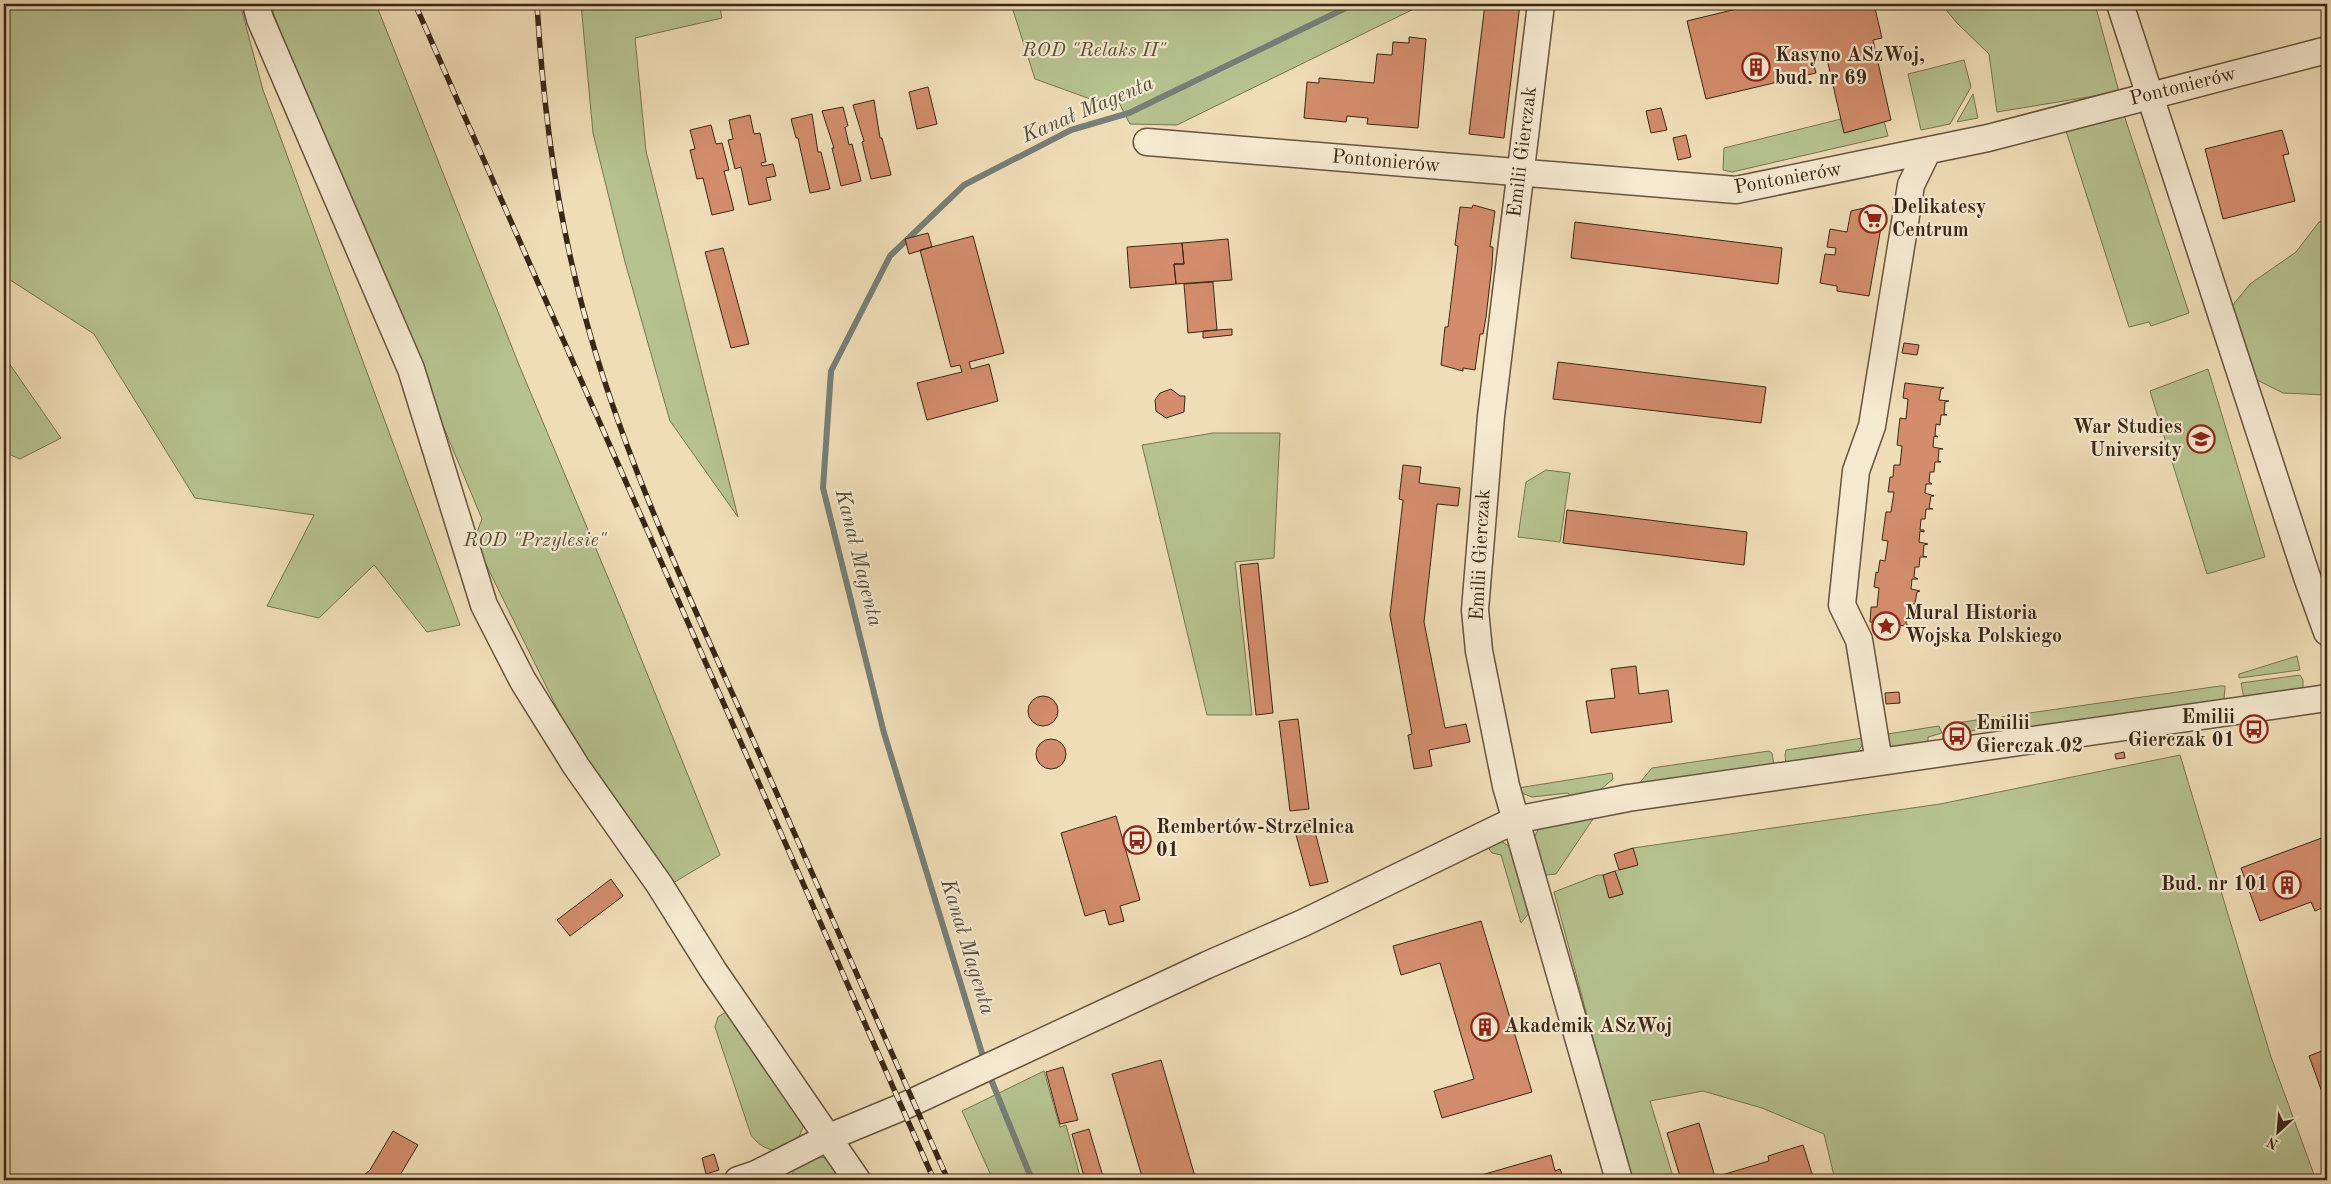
<svg xmlns="http://www.w3.org/2000/svg" width="2331" height="1184" viewBox="0 0 2331 1184" font-family="'Old Standard TT',serif">
<style>
.green{fill:#b6c290;stroke:#787452}
.lines{fill:none;stroke-linecap:round;stroke-linejoin:round}
.stream{stroke:#777f77;stroke-width:6}
.building{fill:#d38d6c;stroke:#3a2715}
.minor-casing{stroke:#67543e;stroke-width:29}
.minor{stroke:#f5e9d0;stroke-width:26}
.rail-casing{stroke:#3a2715;stroke-width:5.5}
.rail{stroke:#f5e9d0;stroke-width:4;stroke-dasharray:11;stroke-linecap:butt}
.labels{text-anchor:middle;dominant-baseline:central;stroke-width:4.5;stroke-linejoin:round;paint-order:stroke}
.park-label{font-size:20px;font-style:italic;fill:#594e34;stroke:#f5e9d0}
.poi-label{font-size:20px;font-weight:bold;fill:#3a2715;stroke:#f5e9d0;text-anchor:start}
.street-label{font-size:20px;fill:#3a2715;stroke:#f5e9d0}
.water-label{font-size:21px;font-style:italic;fill:#534c3e;stroke:#f5e9d0}
</style>
<rect width="100%" height="100%" fill="#efddb7"/>
<filter id="stains"><feTurbulence type="fractalNoise" baseFrequency=".004" numOctaves="4"/><feColorMatrix values="0 0 0 0 .2 0 0 0 0 .09 0 0 0 0 .02 0 0 0 .5 -.17"/></filter>
<radialGradient id="worn" r=".72"><stop offset=".6" stop-color="#630" stop-opacity="0"/><stop offset="1" stop-color="#630" stop-opacity=".3"/></radialGradient>
<path class="green" d="M4,4H240L263,90L460,625L427,632L374,565L319,618L267,606L314,515L195,498L94,334L4,276Z
M270,4H376L519,365L622,611L720,855L673,883L586,767L474,540L482,519L302,88Z
M581,4H719L722,18L635,38L646,151L738,517L670,421L625,262L593,133Z
M1011,4H1424L1177,125L1130,124L1114,93L1096,101L1035,79Z
M1941,4H2095L2119,92L1997,112L1989,54L1957,23Z
M1964,60L1971,87L1950,124L1921,130L1908,74Z
M1973,94L1978,118L1957,122Z
M2124,115L2189,313L2151,326L2149,322L2129,327L2065,128Z
M1841,119L1845,133L1884,121L1888,136L1732,172L1723,170L1724,148Z
M2327,219V395L2283,393L2251,377L2227,312L2250,284L2296,252L2319,222Z
M4,356L61,438L20,459L4,452Z
M2208,369L2265,557L2207,574L2150,391Z
M1213,433H1280L1274,558L1235,562L1252,715H1207L1142,445Z
M1546,470L1570,473L1560,542L1518,537L1526,482Z
M2297,656L2300,670L2239,678V674Z
M2300,675L2303,680V691L2244,699L2241,683Z
M2220,686H2225L2224,700L2022,731L2013,725L2003,727L2000,725L2001,717Z
M1990,718L1993,720L1992,728L1949,734L1947,727L1950,724Z
M1939,726L1942,733L1928,737V744C1909,747 1893,755 1881,735Z
M1863,738V744L1857,753L1786,765L1785,755L1786,750Z
M1769,751L1772,753L1774,766L1636,787L1652,768Z
M2180,755L2271,1057L2316,1180H1835L1824,1134L1762,1108L1703,1091L1650,1101L1674,1180H1631L1554,892L1598,875H1603L1610,898L1623,894L1615,871L1637,865L1633,848L1940,804Z
M1612,773L1613,779L1596,793L1571,797L1568,793L1532,797L1519,792L1518,788Z
M1595,816L1556,874L1546,875L1540,873L1533,840L1540,826Z
M1501,841L1513,849L1532,909L1521,923L1501,855L1492,853L1487,846Z
M726,1012L804,1122C799,1153 769,1160 751,1135L715,1027L718,1017Z
M1044,1071L1060,1127L1066,1125L1081,1180H993L962,1111Z
M818,1156L828,1159L848,1180H790C794,1164 804,1162 818,1156Z"/>
<g class="lines">
<path class="stream" d="M985,1063L884,733L823,488L831,371L890,256L964,185L1071,130L1129,113L1354,4
M988,1072L1032,1180"/>
</g>
<path class="building" d="M1485,4H1520L1504,138L1469,134Z
M1757,4H1801L1802,6L1809,4H1874L1882,38L1873,40L1891,120L1844,133L1827,59L1813,61L1816,73L1706,99L1687,21Z
M1409,37L1426,39L1418,128L1367,124L1368,118L1347,116L1346,122L1304,118L1307,82L1319,83V78L1374,83L1377,54L1392,55L1393,42L1409,43Z
M928,87L937,124L917,129L909,92Z
M874,100L880,138H882L891,175L871,179L862,142L864,141L853,105Z
M843,107L848,126L845,127L849,145L852,144L861,181L841,186L832,148H834L822,111Z
M1661,108L1667,130L1651,133L1646,111Z
M812,114L818,152H821L830,189L810,193L798,138H796L791,119Z
M750,115L754,134L760,133L766,162L761,163L762,166L773,164L776,176L766,178L771,200L749,205L741,167L735,169L728,140L733,139L729,120Z
M711,125L716,144L722,143L729,170L724,171L734,210L712,215L703,178L697,179L690,150L695,149L690,130Z
M2282,130L2289,154L2283,155L2295,201L2223,219L2205,149Z
M1686,135L1691,157L1678,160L1673,138Z
M1473,205L1495,211L1490,247H1493L1492,265L1486,317L1483,334H1480L1475,370L1463,368V371L1441,365L1445,327H1448L1458,246L1455,245L1460,207L1472,208Z
M1868,207L1884,210L1869,296L1837,291V286L1820,283L1825,254L1835,255L1836,248L1827,247L1830,229L1847,232L1851,211Z
M1575,222L1782,248L1778,284L1571,258Z
M928,233L932,247L909,254L905,239Z
M973,236L1004,353L969,362L971,369L989,364L998,401L927,420L917,383L962,372L960,365L951,367L920,250Z
M1228,239L1232,280L1176,284L1174,264H1184L1182,243Z
M1182,243L1184,264H1174L1176,284L1130,288L1127,247Z
M723,248L749,344L731,348L705,252Z
M1213,282L1217,330L1188,333L1184,284Z
M1232,329V335L1203,338V331Z
M1904,343L1919,345L1917,355L1902,353Z
M1558,362L1766,387L1761,423L1553,399Z
M1905,383L1944,388L1941,389L1939,400L1949,401L1945,402L1944,414L1947,415H1941L1940,425L1936,424L1935,435L1938,437L1934,436L1933,447L1943,449H1939L1938,461L1941,462H1935L1934,472H1930L1929,482L1932,484H1926L1925,493L1934,496H1931L1929,508L1933,509H1926L1925,519H1921L1920,530H1924V532L1920,531L1919,542L1928,544L1924,545L1923,556L1927,557H1920L1919,567H1915L1914,577L1918,579H1912L1911,589L1920,591L1917,592L1915,603L1919,604H1912L1911,614L1907,613L1906,624L1910,626H1906L1870,622L1871,607H1877L1879,588L1874,587L1876,572L1878,573L1880,560L1885,561L1888,541L1882,540L1886,512H1891L1894,492H1888L1890,477H1893L1894,465H1900L1902,446L1897,445L1900,418L1906,419L1908,399L1903,398Z
M1171,389L1180,396H1185L1184,412L1166,418L1156,411L1155,400L1160,393Z
M1403,465L1421,467L1419,483L1460,488L1458,506L1437,504L1424,622L1445,728L1466,724L1470,742L1429,750L1432,766L1414,769L1408,735L1412,734L1390,615L1403,500L1399,499Z
M1567,510L1747,532L1744,565L1563,543Z
M1258,563L1273,713L1256,715L1240,565Z
M1636,666L1639,694L1668,690L1672,722L1591,733L1586,701L1615,698L1611,669Z
M1899,692L1900,703L1886,704L1885,693Z
M1028 711a15 15 0 1 1 30 0a15 15 0 1 1-30 0Z
M1298,719L1309,809L1290,811L1279,721Z
M1036 754a15 15 0 1 1 30 0a15 15 0 1 1-30 0Z
M2124,752L2125,758L2116,759L2115,754Z
M1116,816L1140,900L1120,906L1124,921L1109,925L1105,910L1085,916L1061,833Z
M1312,820L1328,882L1310,886L1293,824Z
M2327,836V915L2324,907L2315,911L2311,902L2260,921L2241,868Z
M1633,848L1638,865L1619,870L1614,854Z
M1615,871L1623,894L1609,898L1603,875Z
M611,879L623,896L570,936L557,920Z
M1481,921L1532,1092L1442,1118L1434,1091L1474,1079L1440,963L1401,975L1393,946Z
M2327,1049V1106L2309,1056Z
M1161,1060L1196,1180H1143L1112,1074Z
M1063,1067L1078,1120L1060,1124L1046,1072Z
M1699,1123L1715,1177L1769,1161L1768,1156L1803,1145L1814,1180H1681L1667,1133Z
M1089,1129L1104,1180H1085L1072,1134Z
M393,1131L418,1145L397,1180H358L370,1170Z
M714,1154L719,1170L706,1174L702,1158Z
M1551,1155L1555,1171L1560,1169L1564,1180H1464Z"/>
<g class="lines">
<g class="minor-casing">
<path id="minor" d="M256,4L260,19L411,369L484,605L523,681L576,766L659,884L713,970L857,1180
M1541,4L1491,416L1475,610L1479,651L1506,786L1619,1180
M2120,4L2307,577L2327,632
M1147,142L1736,190L1988,138L2327,50
M1879,762L1859,640L1842,605L1856,471L1872,426L1911,185L1927,152
M738,1180L756,1174L827,1138L902,1107L1207,965L1303,923L1515,820L1628,798L2327,698"/>
</g>
<use href="#minor" class="minor"/>
<g class="rail-casing">
<path id="rail" d="M415,4L934,1180
M537,4C543,107 556,209 583,309C623,459 691,600 754,742C818,888 884,1034 948,1180"/>
</g>
<use href="#rail" class="rail"/>
</g>
<defs>
<g id="building-ring" transform="scale(1.4375)"><circle r="9.5" fill="#f5e9d0" stroke="#8f2418" stroke-width="1.5"/><path d="M-4-6H4V6H1V3H-1V6H-4ZM-2.5-4.3h1.7v1.8h-1.7ZM.8-4.3h1.7v1.8H.8ZM-2.5-1h1.7V.8h-1.7ZM.8-1h1.7V.8H.8Z" fill="#8f2418"/></g>
<g id="supermarket-ring" transform="scale(1.4375)"><circle r="9.5" fill="#f5e9d0" stroke="#8f2418" stroke-width="1.5"/><path d="M-6-5.5h2.5l.6 2H6L4.5 2H-2.5L-4.4-4H-6ZM-1.5 3.2a1.3 1.3 0 1 0 .1 0ZM3 3.2a1.3 1.3 0 1 0 .1 0Z" fill="#8f2418"/></g>
<g id="university-ring" transform="scale(1.4375)"><circle r="9.5" fill="#f5e9d0" stroke="#8f2418" stroke-width="1.5"/><path d="M0-5L7-2L0 1L-7-2ZM-4 1L0 2.5L4 1V4Q0 6-4 4Z" fill="#8f2418"/></g>
<g id="sight-ring" transform="scale(1.4375)"><circle r="9.5" fill="#f5e9d0" stroke="#8f2418" stroke-width="1.5"/><path d="M0-6L1.8-2.2L6-1.7L2.9 1.2L3.7 5.4L0 3.3L-3.7 5.4L-2.9 1.2L-6-1.7L-1.8-2.2Z" fill="#8f2418"/></g>
<g id="bus-ring" transform="scale(1.4375)"><circle r="9.5" fill="#f5e9d0" stroke="#8f2418" stroke-width="1.5"/><path d="M-5-6H5V4H4V6H2V4H-2V6H-4V4H-5ZM-3.5-4V0h7V-4ZM-3.5 1.2v1.5H-2V1.2ZM2 1.2v1.5H3.5V1.2Z" fill="#8f2418"/></g>
</defs>
<g fill-rule="evenodd">
<use href="#building-ring" x="1756" y="67"/>
<use href="#supermarket-ring" x="1873" y="219"/>
<use href="#university-ring" x="2201" y="439"/>
<use href="#sight-ring" x="1886" y="626"/>
<use href="#bus-ring" x="2254" y="729"/>
<use href="#bus-ring" x="1957" y="736"/>
<use href="#bus-ring" x="1137" y="840"/>
<use href="#building-ring" x="2287" y="885"/>
<use href="#building-ring" x="1485" y="1027"/>
</g>
<g class="labels">
<g class="park-label">
<text x="1094" y="51">ROD "Relaks II"</text>
<text x="535" y="541">ROD "Przylesie"</text>
</g>
<g class="poi-label">
<text x="1775" y="56">Kasyno ASzWoj,<tspan x="1775" dy="23">bud. nr 69</tspan></text>
<text x="1892" y="208">Delikatesy<tspan x="1892" dy="23">Centrum</tspan></text>
<text x="2182" y="428" text-anchor="end">War Studies<tspan x="2182" dy="23">University</tspan></text>
<text x="1905" y="614">Mural Historia<tspan x="1905" dy="23">Wojska Polskiego</tspan></text>
<text x="2235" y="718" text-anchor="end">Emilii<tspan x="2235" dy="23">Gierczak 01</tspan></text>
<text x="1976" y="724">Emilii<tspan x="1976" dy="23">Gierczak 02</tspan></text>
<text x="1156" y="828">Rembertów-Strzelnica<tspan x="1156" dy="23">01</tspan></text>
<text x="2268" y="885" text-anchor="end">Bud. nr 101</text>
<text x="1504" y="1027">Akademik ASzWoj</text>
</g>
<g class="street-label">
<text transform="translate(2183 87) rotate(-14)">Pontonierów</text>
<text transform="translate(1523 152) rotate(-83)">Emilii Gierczak</text>
<text transform="translate(1386 162) rotate(5)">Pontonierów</text>
<text transform="translate(1788 179) rotate(-10)">Pontonierów</text>
<text transform="translate(1481 555) rotate(-87)">Emilii Gierczak</text>
</g>
<g class="water-label">
<text transform="translate(1088 110) rotate(-23)">Kanał Magenta</text>
<text transform="translate(858 558) rotate(76)">Kanał Magenta</text>
<text transform="translate(967 947) rotate(73)">Kanał Magenta</text>
</g>
</g>
<rect width="2331" height="1184" fill="none" stroke="#efddb7" stroke-width="20"/>
<rect x="5" y="5" width="2321" height="1174" fill="none" stroke="#3a2715" stroke-width="2.5"/>
<rect x="10" y="10" width="2311" height="1164" fill="none" stroke="#3a2715"/>
<g transform="translate(2278 1132) rotate(206)" stroke="#f5e9d0" stroke-width="4" paint-order="stroke">
<path d="M0-4L9 19L0 12L-9 19Z" fill="#3a2715"/>
<text y="-8" font-size="14" font-weight="bold" text-anchor="middle" fill="#3a2715">N</text>
</g>
<rect width="100%" height="100%" filter="url(#stains)"/>
<rect width="100%" height="100%" fill="url(#worn)"/>
</svg>
